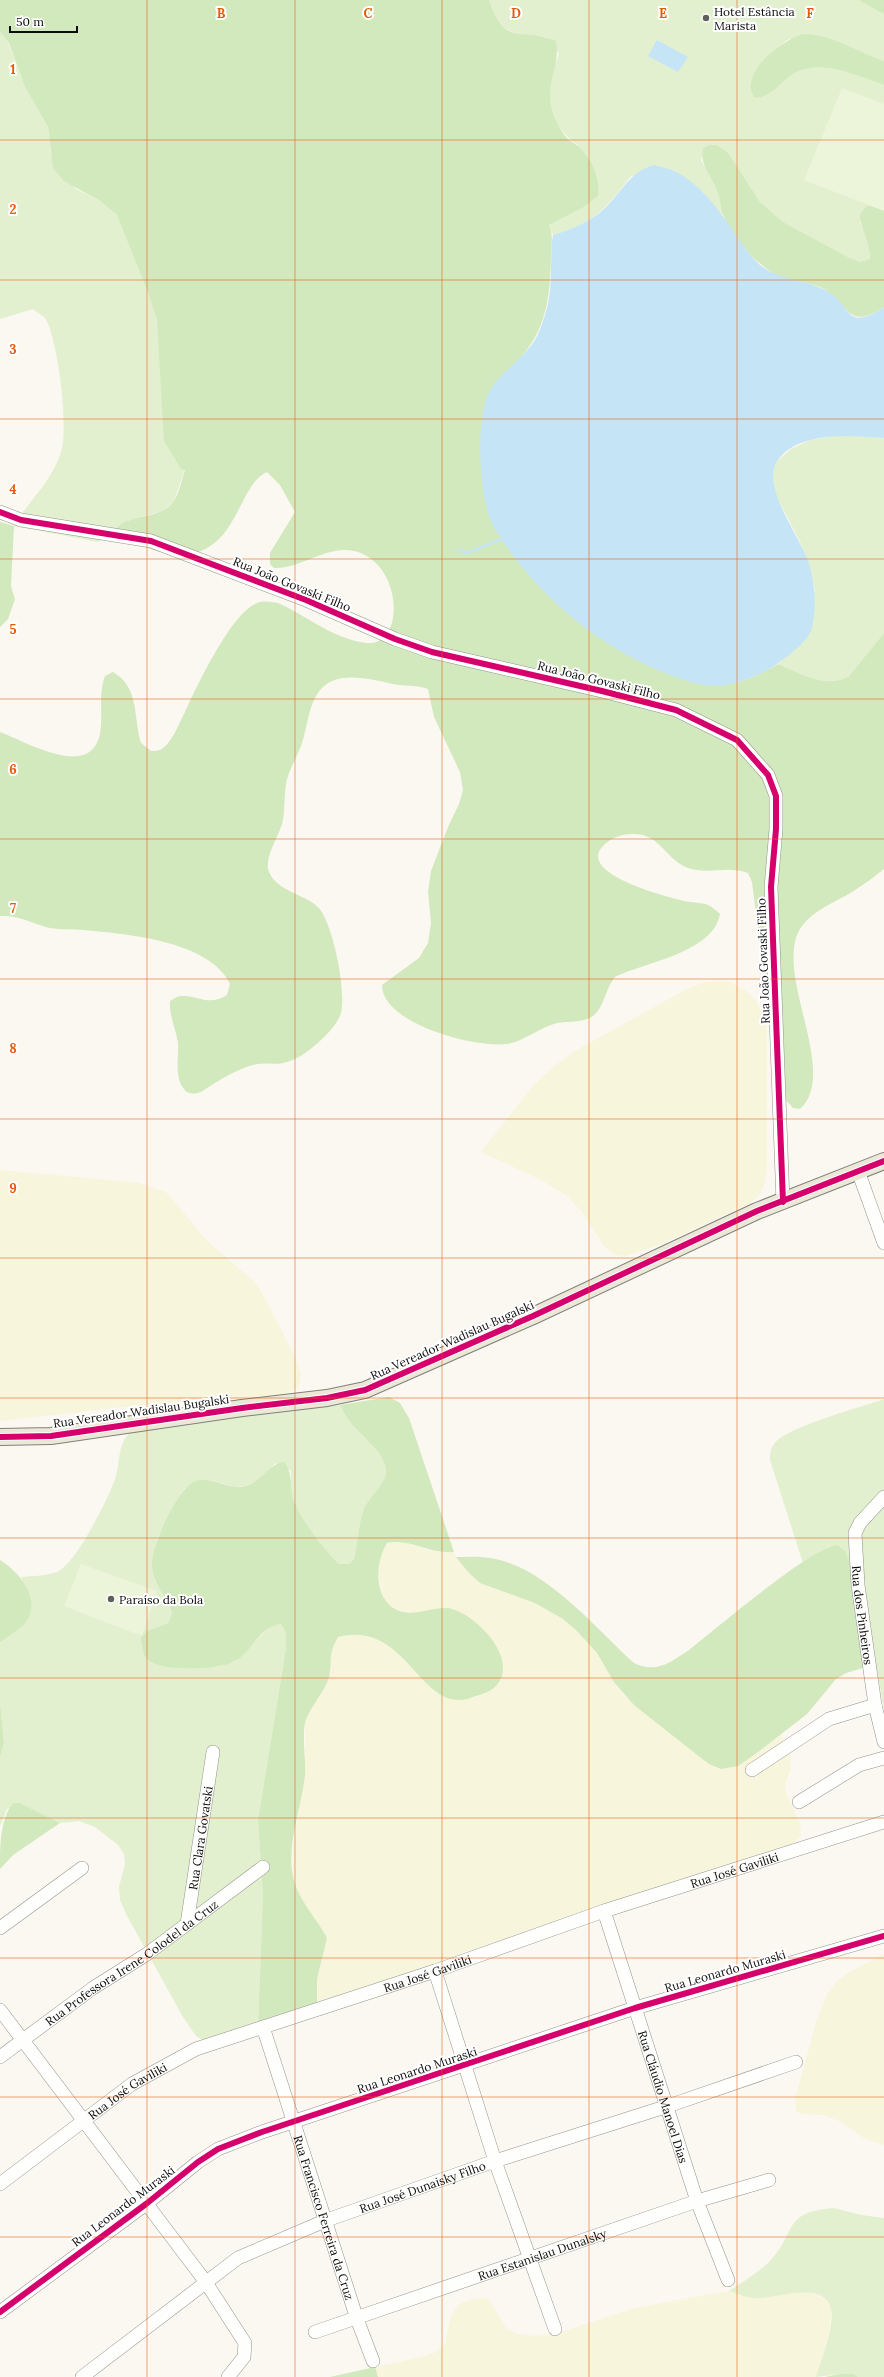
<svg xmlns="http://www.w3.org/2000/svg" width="884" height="2377" viewBox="0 0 884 2377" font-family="Lora,serif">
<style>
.farmland{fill:#f7f5dc}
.green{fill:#e2f0cf}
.forest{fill:#d2e8bd}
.pitch{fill:#ecf4d9}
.water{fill:#c5e4f6}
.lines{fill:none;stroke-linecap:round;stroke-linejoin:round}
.stream{stroke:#c5e4f6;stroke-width:2.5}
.minor-casing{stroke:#93928f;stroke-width:14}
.major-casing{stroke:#80807c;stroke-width:18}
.minor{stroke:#fefefd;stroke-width:13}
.major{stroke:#ece8d7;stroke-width:16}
.cycleway-casing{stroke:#fff;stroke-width:8}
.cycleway{stroke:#d6006c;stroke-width:6}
.grid{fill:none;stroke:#e8590c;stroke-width:1;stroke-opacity:0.55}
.poi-dot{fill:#5f5f5c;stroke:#fff;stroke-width:1.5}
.labels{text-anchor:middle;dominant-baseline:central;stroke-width:4;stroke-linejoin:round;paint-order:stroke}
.poi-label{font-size:12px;fill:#0c0c0c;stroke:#fff;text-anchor:start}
.street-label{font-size:12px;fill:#0c0c0c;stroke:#fff}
.grid-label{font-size:13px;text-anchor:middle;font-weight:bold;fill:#e8590c;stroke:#fff;stroke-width:4;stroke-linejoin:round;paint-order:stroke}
</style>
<rect width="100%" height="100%" fill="#faf8f0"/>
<path class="farmland" d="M719,981L729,982L745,990L756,1000L764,1016L767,1028V1167L765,1182L760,1194L750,1203L662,1244L626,1256L614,1254L604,1246L582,1212L567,1196L541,1180L481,1152L531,1088L553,1067L575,1051L687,989L702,983Z
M0,1170L139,1183L166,1192L208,1242L255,1282L265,1298L296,1359L301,1374L299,1387L285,1394L266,1396L133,1406L0,1421Z
M398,1540L428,1550L446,1553L454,1552L456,1557L480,1583L535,1603L563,1619L577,1631L597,1653L623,1694L696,1754L738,1766L781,1734L790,1754L791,1768L785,1784L787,1796L800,1824L801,1836L789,1847L540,1926L317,2005V1979L327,1938L297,1891L292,1875L293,1844L305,1777V1725L310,1711L323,1692L329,1677L330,1649L338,1637L349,1634H365L382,1640L393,1647L403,1658L471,1699L494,1689L502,1679L445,1608L417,1613L398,1610L387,1603L383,1597L379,1580V1563L381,1552L387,1543Z
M884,1954V2145L864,2138L839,2121L823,2115L801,2114L796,2111L795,2099L817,2019L827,1994L836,1982L848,1973Z
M729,2291L740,2296L804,2292L818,2295L826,2300L831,2308L830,2329L816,2377H378L375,2367L422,2357L436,2352L445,2344L451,2315L460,2304L472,2299L484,2298L490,2301L506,2328L516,2334L536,2336L558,2333L634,2308Z"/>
<path class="green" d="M489,0H877L884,7V61L789,39C773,50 741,75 754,98C773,97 778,84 792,75C819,57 857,76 884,85V209L860,222L870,249V259L860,262L848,257L783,222L760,202L728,154L717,145H709L701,160L718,191L723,216L703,192L631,176C606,208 594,224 553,235L549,225L582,208L578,145C561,135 550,113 549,93C548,80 555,66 559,54L547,37C512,35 501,35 489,0Z
M0,21L25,87L48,127L51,155L76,189L100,201L117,215L123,227L154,307L187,463L174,501L163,511L129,520L107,538L98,542L14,526C28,501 52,482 61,452C69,430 58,337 45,318C42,315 36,312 33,309L0,319Z
M843,435L884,438V633L849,676C827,690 799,673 778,664L796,648L815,591L810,566L800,542L777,497L773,483V470L777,461L791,449L810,440Z
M884,1399V1710L876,1664L830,1546L803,1563L770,1460C770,1454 770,1448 775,1443C787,1427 862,1407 884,1399Z
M340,1405C348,1425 365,1436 378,1452C399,1480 372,1488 363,1511C358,1526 358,1543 354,1559L349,1564H339C326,1553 296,1515 293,1499C291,1490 291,1480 291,1471L276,1463L256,1481L246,1486L235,1487L210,1480L185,1488L157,1539L155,1580L172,1613L168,1623L147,1631L217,1667L234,1662L271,1626L281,1624L286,1633V1648L258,1820L263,1895L258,2027L208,2043L196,2036L183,2017L126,1914L120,1900L119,1887L125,1864L124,1854L118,1845L95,1827L79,1821L60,1823L20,1803L7,1809L0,1826V1757L4,1743L0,1702V1643C29,1616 41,1620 21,1577C32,1576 46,1576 57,1572C76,1564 110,1496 116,1476C120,1462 118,1443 130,1433C135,1429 145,1428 150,1426Z
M834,2208L861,2215L884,2218V2377H858L854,2374H840L816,2377C821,2359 835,2326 831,2309C825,2281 779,2297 762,2298C750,2299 739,2295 729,2291C743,2282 758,2273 770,2261C798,2232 781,2212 834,2208Z"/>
<path class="forest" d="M0,0H489C506,49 520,26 556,41C561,69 542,85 554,116C557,122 562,132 566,137C569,141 575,143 579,147C592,161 600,176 598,196L582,208L549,225C554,236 551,246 551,258C550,299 546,330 518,361L668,674C714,690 735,689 778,664C799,673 827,690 849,676L884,633V869C874,877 863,885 852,892C835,902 814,910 802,926C770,969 841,1072 800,1109L793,1108L785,1099L773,1005L763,968L752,882L748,873C729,865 708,875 688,868C665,859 661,834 633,834C622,834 613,837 605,844C572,873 667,897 684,901C692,903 701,902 708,905C712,907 717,911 720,914C713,953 645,962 615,977C605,989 605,1006 593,1016C583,1023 568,1021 557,1023C540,1027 525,1041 507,1044C475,1048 382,1024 382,985L419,958L428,943L431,923L428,892L431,871L448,827L459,804L463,790L460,772L434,717L428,689C414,684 406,687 393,684C368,679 332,668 316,696C308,710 307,728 302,743C298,755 291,766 287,779C284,792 285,807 283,820C280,836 263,857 269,872C277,891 304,894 318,907C333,922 348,997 340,1016C333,1032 304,1058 287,1062C275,1066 262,1061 249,1066C232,1072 216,1082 201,1092C195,1094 188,1095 184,1089C174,1078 179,1057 178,1043C176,1029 169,1016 170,1001C173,999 178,996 181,996C200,995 207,1007 227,995L230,984C210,941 127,934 84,930C73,929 61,930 50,928C33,924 19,915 0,916V732C31,744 98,784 101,725C102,708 99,693 105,676L113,672C140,688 133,717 141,743L151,751C153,751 157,751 160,750C172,744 179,723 185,712C197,686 231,613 257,603C264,600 271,602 278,603C307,616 335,640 367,643C406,646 403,562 354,551C326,545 301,569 274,568L270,564V553L295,512L280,485L267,472C254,478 248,492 241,505C235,516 229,529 220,538C188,570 147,551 115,530C130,511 162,522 175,499C180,490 182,479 185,470L181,469L164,441L157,320L148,292L117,215L100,201L64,181L53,168L48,127L25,87L9,43L0,31Z
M859,0H884V14L882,13Z
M802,34C832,34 857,52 884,61V85C857,76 819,57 792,75C778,84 773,97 754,98C739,71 781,42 802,34Z
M709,145H717L728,153L760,202L783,222L848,257L860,262L870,259C871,243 860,230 860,214L867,206H877L884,209V307C847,332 849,303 822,288C810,282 794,282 781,277C758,267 734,240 724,217C720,209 721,199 717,190C711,175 700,166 703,149Z
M0,522L14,526L11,586L15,599L8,619L0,627Z
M389,1397L400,1403L409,1418L454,1552C431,1555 410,1538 387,1543C375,1562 373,1599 397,1610C413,1617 429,1608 445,1608C465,1608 494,1636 500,1654C505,1666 504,1678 495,1687C490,1692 482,1694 476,1696C420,1721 410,1618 338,1637C327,1656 333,1660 329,1677C324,1694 310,1706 305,1723C302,1739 306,1759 305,1775C302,1806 286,1846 293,1877C298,1900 316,1917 327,1938L317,1979V2005L258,2027L263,1895L258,1820L286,1648V1633L281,1624C256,1628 253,1653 233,1662C217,1670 159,1672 147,1659C142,1653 142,1645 141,1638L147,1631L168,1623L172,1613C166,1597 153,1583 152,1566C150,1548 178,1488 195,1481C212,1475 229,1491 246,1486C261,1482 268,1464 284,1462C294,1475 289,1487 294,1501C299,1518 326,1552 339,1564H349L354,1559C358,1543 358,1526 363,1511C372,1488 399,1480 378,1452C365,1436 348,1425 340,1405Z
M837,1545L845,1551L853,1571L876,1664L846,1673L836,1679L807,1714L758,1752L738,1766L721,1769L709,1764L696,1754L634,1705L614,1682L597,1653L577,1631L563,1619L535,1603L480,1583L469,1573L456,1557C468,1557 479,1556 490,1558C545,1566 595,1628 634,1663C656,1674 671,1662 689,1650C717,1628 809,1549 837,1545Z
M0,1560C18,1571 40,1596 28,1619C23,1629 8,1635 0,1643Z
M0,1702L4,1743L0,1757Z
M13,1803H20L60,1823L13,1855L0,1869C0,1847 0,1819 13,1803Z
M375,2367L378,2377H330Z
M840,2374H854L858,2377H825Z"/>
<path class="pitch" d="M842,88L884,104V211L804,180Z
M81,1564L157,1591L142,1636L64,1606Z"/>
<path class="water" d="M657,40L688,57L678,72L648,56Z
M654,165C660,167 668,168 674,171C698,182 717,207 732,229C740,241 748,254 760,265C780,281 806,279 827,291C852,305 845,333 884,307V438C853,436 795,430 776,463C762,489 802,539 810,566C814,582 816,599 814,616C813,620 813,627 811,631C806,643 782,661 771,668C755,677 737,684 719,686C700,687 678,678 660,671C591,641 535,593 495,529C478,503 474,412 492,387C506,367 528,356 538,334C544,320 549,304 550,290C552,271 550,253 553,235C573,229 590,222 605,208C623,191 629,172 654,165Z"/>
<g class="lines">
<path class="stream" d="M458,550L467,553L504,538"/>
<g class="minor-casing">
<g id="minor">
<path d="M0,512L21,520L151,541L306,600L395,639L432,652L602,691L676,710L737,740L768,775L776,796V829L771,887L783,1202"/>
<path d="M858,1171L884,1243"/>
<path id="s1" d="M884,1497L860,1523L855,1533L858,1585L875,1705L884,1742"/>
<path d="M752,1770L829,1719L875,1705"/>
<path d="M799,1802L859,1765L884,1758"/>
<path id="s2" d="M604,1911L697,2201L728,2280"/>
<path id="s3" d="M187,1924L213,1752"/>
<path d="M0,1928L82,1868"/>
<path d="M435,1971L495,2161L555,2329"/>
<path d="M0,2010L205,2281L245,2343L244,2357L228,2377"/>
<path id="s4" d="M263,2027L357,2319L373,2361"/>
<path id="s5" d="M0,2057L93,1988L147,1954L263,1867"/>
<path id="s6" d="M0,2184L132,2084L196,2049L435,1971L604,1911L884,1822"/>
<path d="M0,2312L146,2204L198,2162L218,2149L262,2132L635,2008L884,1936"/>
<path id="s7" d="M315,2332L697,2201L769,2180"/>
<path id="s8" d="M82,2377L238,2258L327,2220L495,2161L668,2106L796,2062"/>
</g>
</g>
<g class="major-casing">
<path id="major" d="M0,1437L51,1436L242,1408L327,1398L365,1390L533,1316L757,1211L884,1161"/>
</g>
<use href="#minor" class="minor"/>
<use href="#major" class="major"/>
<g class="cycleway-casing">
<path id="cycleway" d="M0,512L21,520L151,541L306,600L395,639L432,652L602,691L676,710L737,740L768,775L776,796V829L771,887L783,1202
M0,1437L51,1436L242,1408L327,1398L365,1390L533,1316L757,1211L884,1161
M0,2312L146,2204L198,2162L218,2149L262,2132L635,2008L884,1936"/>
</g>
<use href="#cycleway" class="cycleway"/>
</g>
<path class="grid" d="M147,0V2377M295,0V2377M442,0V2377M589,0V2377M737,0V2377M0,140H884M0,280H884M0,419H884M0,559H884M0,699H884M0,839H884M0,979H884M0,1119H884M0,1258H884M0,1398H884M0,1538H884M0,1678H884M0,1818H884M0,1958H884M0,2097H884M0,2237H884"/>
<g class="poi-dot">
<circle cx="706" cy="18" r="4"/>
<circle cx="111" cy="1599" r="4"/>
</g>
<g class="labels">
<g class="poi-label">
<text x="714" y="11">Hotel Estância<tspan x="714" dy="14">Marista</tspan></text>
<text x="119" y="1599">Paraíso da Bola</text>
</g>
<g class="street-label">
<text transform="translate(292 584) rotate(22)">Rua João Govaski Filho</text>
<text transform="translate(599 680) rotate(14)">Rua João Govaski Filho</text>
<text transform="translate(763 961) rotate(-92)">Rua João Govaski Filho</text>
<text transform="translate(452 1340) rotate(-24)">Rua Vereador Wadislau Bugalski</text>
<text transform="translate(141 1411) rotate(-8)">Rua Vereador Wadislau Bugalski</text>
<text stroke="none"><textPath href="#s1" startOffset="129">Rua dos Pinheiros</textPath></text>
<text stroke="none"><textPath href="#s3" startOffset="87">Rua Clara Govatski</textPath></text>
<text stroke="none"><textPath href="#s6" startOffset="806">Rua José Gaviliki</textPath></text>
<text stroke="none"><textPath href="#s5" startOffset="162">Rua Professora Irene Colodel da Cruz</textPath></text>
<text transform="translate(725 1971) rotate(-16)">Rua Leonardo Muraski</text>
<text stroke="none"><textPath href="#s6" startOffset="482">Rua José Gaviliki</textPath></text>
<text transform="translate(417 2070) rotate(-18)">Rua Leonardo Muraski</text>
<text stroke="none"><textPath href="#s6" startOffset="158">Rua José Gaviliki</textPath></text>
<text stroke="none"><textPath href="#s2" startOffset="195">Rua Cláudio Manoel Dias</textPath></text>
<text stroke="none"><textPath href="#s8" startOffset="394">Rua José Dunaisky Filho</textPath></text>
<text transform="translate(123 2206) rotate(-37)">Rua Leonardo Muraski</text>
<text stroke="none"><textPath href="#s4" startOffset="200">Rua Francisco Ferreira da Cruz</textPath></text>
<text stroke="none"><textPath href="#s7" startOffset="240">Rua Estanislau Dunalsky</textPath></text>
</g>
</g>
<g class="grid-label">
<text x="221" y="18">B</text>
<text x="368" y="18">C</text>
<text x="516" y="18">D</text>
<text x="663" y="18">E</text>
<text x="810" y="18">F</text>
<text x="13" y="74">1</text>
<text x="13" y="214">2</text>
<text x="13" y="354">3</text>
<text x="13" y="494">4</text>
<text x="13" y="634">5</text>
<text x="13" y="774">6</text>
<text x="13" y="913">7</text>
<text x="13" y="1053">8</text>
<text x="13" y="1193">9</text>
</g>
<path d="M10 26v6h67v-6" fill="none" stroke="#0c0c0c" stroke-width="2"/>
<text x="16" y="26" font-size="12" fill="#0c0c0c" stroke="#ffffff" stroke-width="3" paint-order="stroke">50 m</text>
</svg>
